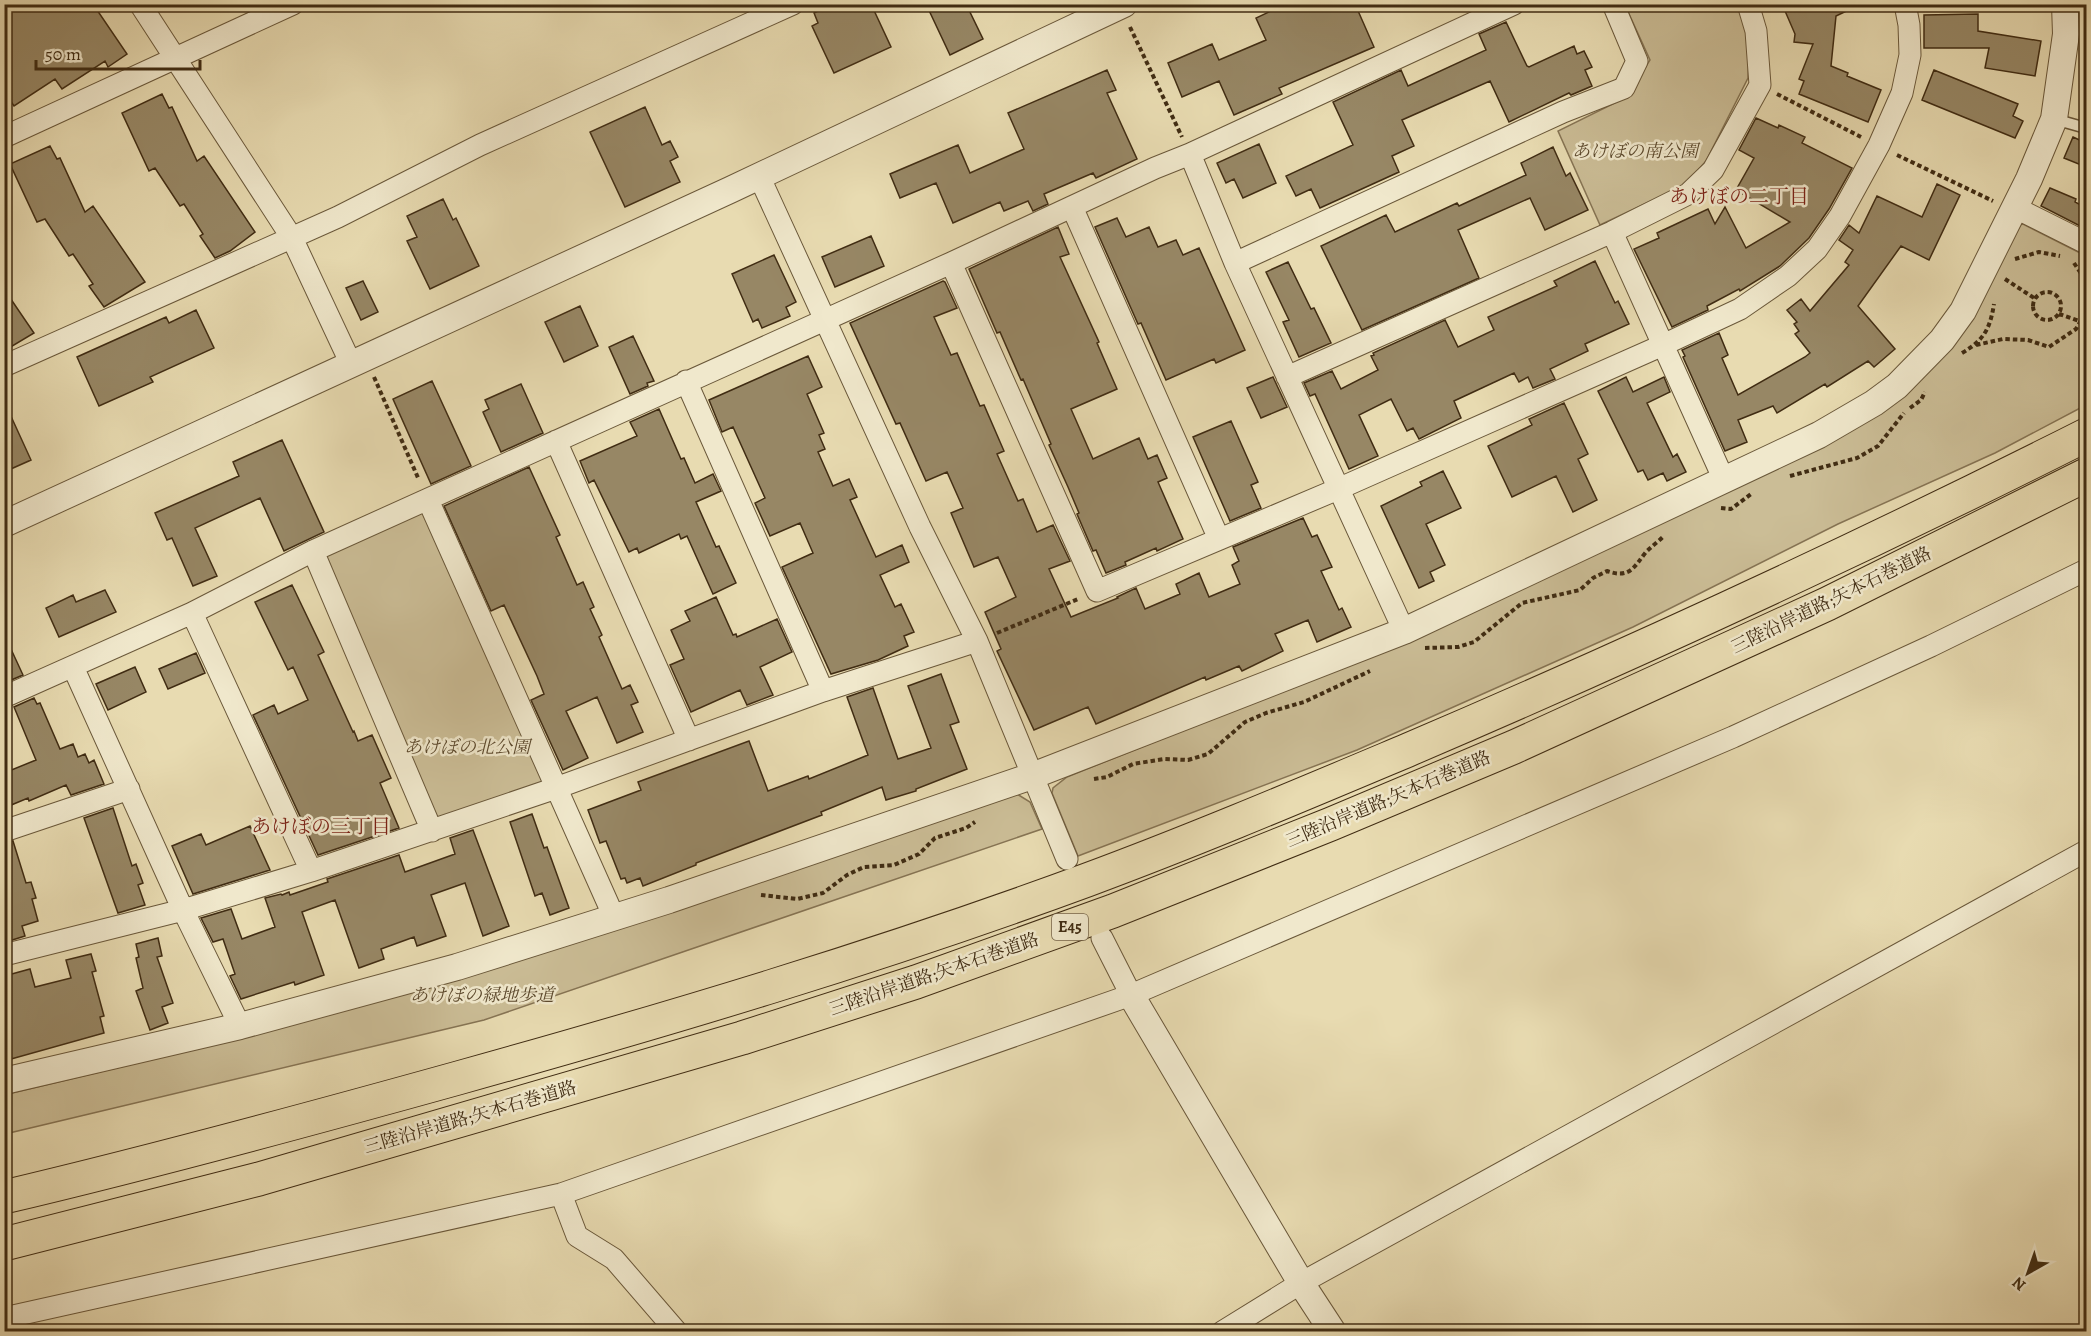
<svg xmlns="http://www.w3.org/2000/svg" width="2091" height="1336" viewBox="0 0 2091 1336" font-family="Alegreya,'Noto Serif JP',serif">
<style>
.green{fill:#cbbd96;stroke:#867454;stroke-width:1.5}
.building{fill:#978765;stroke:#402c13;stroke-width:1.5}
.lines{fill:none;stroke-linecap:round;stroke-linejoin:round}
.service-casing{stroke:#6a583a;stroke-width:13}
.minor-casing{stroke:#6a583a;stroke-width:23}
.tertiary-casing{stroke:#6a583a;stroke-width:28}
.motorway-casing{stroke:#402c13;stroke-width:35}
.path{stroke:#402c13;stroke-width:4;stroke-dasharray:4.5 3;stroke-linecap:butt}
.service{stroke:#f0e8cc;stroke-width:10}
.minor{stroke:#f0e8cc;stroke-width:21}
.tertiary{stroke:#f0e8cc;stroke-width:26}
.motorway{stroke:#e8dbb1;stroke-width:33}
.labels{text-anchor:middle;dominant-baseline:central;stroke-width:5;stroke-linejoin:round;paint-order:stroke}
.shield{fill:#f0e8cc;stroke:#75644a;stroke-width:1.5}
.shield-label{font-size:16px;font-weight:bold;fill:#402c13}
.park-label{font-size:18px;font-style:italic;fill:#5c492d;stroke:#f0e8cc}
.street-label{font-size:18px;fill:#402c13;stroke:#f0e8cc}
.neighbourhood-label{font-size:20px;fill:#7a1f14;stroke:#f0e8cc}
</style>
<rect width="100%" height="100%" fill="#e8dbb1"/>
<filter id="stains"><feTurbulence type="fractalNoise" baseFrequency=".00333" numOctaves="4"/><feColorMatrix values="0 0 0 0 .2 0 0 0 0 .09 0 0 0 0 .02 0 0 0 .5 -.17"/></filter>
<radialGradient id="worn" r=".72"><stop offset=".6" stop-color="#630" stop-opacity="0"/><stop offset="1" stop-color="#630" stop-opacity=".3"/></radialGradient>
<path class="green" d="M1625,5H1740L1750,30L1748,78L1706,161L1685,185L1600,225L1558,131L1627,97L1650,60Z
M2023,224L2086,256V405L1995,453L1838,524L1633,627L1357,750L1078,856L1052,793L1053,788L1067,777L1371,655L1878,413L2015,226Z
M428,500L556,788L432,831L313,551Z
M1017,794L1030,802L1042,829L484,1020L5,1134L4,1095L224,1042Z"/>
<path class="building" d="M4,4H93L127,54L108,67L105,61L62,89L55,79L14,106L4,91Z
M833,4H871L891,47L834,73L812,26L818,23L814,13Z
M926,4H966L983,39L950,55Z
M1286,4H1355L1374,47L1279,88L1282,94L1234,115L1219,81L1182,97L1168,63L1212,44L1219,60L1266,40L1256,18Z
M1782,4H1861L1836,16L1831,66L1848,73L1847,76L1881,90L1868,122L1799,94L1804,81L1799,79L1813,44L1794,42L1795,34Z
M1978,14V31L2041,41L2035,76L1985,68L1989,48H1924V15Z
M1506,22L1527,66L1529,67L1574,46L1577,54L1584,51L1592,67L1585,70L1592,86L1571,95L1569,93L1509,122L1490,81L1402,120L1414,146L1392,156L1399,172L1320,208L1311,189L1296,196L1286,176L1353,145L1333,102L1401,70L1408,86L1486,50L1479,34Z
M1107,70L1116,90L1107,93L1137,159L1096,178L1093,173L1044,194L1048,204L1033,211L1028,201L1004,211L1000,202L953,223L936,183L900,198L890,174L958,145L970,173L1024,149L1008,113Z
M1934,70L2018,104L2013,116L2023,121L2015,138L1922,100Z
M162,94L169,108L172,107L197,161L204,156L255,232L230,251L215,258L200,236L203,234L184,204L180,206L155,168L149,171L122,113Z
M645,107L662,145L670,141L678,157L670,161L680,182L625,207L590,132Z
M1756,118L1778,128L1779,125L1805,137L1802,143L1852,168L1829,209L1809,238L1780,266L1740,291L1739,289L1707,306L1708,310L1672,327L1634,249L1659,238L1657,233L1708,209L1715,224L1725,207L1746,248L1790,222L1736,190L1754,158L1739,150Z
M2073,137L2086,143V167L2064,158Z
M1259,144L1276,183L1243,198L1234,179L1226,183L1217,163Z
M50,146L57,159L60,158L85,212L93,206L145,282L104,307L89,286L93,284L73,254L69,256L45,219L37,222L10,164Z
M1553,147L1566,176L1570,173L1588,210L1545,230L1530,198L1458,230L1479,278L1362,330L1321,246L1386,215L1395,232L1457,203L1459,206L1526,175L1521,163Z
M1937,184L1960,195L1929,260L1901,246L1858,306L1895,349L1874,367L1868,361L1827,387L1825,384L1777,413L1773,406L1738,420L1747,442L1725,451L1683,357L1685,356L1682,350L1719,333L1728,355L1722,358L1738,395L1805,357L1810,353L1795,334L1799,331L1794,324L1797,322L1787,310L1801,299L1810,311L1849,265L1845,262L1853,250L1839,240L1849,225L1859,233L1877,196L1922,217Z
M2050,188L2076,199L2075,202L2086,208V229L2041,206Z
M443,199L453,220L456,218L479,266L430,289L407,241L417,237L407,216Z
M1117,218L1126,237L1149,227L1158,247L1176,240L1183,255L1199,248L1245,350L1216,363L1214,359L1166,380L1141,323L1138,324L1095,227Z
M1058,227L1069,254L1060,257L1099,342L1097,343L1117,389L1071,409L1093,459L1139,438L1148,459L1157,455L1167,478L1158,482L1183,539L1157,551L1156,548L1125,562L1126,565L1106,573L1096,550L1093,551L1077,514L1079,513L1068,487L1049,445L1051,444L1023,379L1021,380L1000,332L997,333L969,269Z
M871,236L884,266L835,287L822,257Z
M774,255L796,302L786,307L790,316L762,328L758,319L753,322L732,274Z
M1595,261L1615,303L1618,301L1629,324L1585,344L1588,351L1550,369L1555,379L1533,388L1528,377L1519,382L1514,373L1454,401L1461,418L1419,439L1413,428L1407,431L1391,399L1359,415L1378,456L1349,469L1315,394L1310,396L1304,383L1332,371L1341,389L1378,370L1371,356L1374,355L1373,353L1445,320L1458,347L1494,330L1488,317L1557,286L1554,281Z
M1288,262L1311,309L1314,308L1331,343L1299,357L1283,322L1289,320L1266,272Z
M363,281L378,312L361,320L346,288Z
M943,281L945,282L957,308L934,317L951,355L957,353L980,406L984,405L1004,451L997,454L1018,501L1023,499L1037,532L1053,525L1070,561L1049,569L1071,617L1118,598L1117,597L1136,588L1145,609L1180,594L1176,584L1199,573L1209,597L1240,584L1232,565L1239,561L1233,547L1303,518L1312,537L1317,535L1332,567L1321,571L1339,610L1342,608L1351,627L1317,642L1308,620L1275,634L1283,651L1242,671L1239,666L1206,680L1205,677L1096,724L1088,707L1034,730L997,651L1001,649L985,612L1016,597L998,557L974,567L951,513L963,508L947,472L926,481L900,423L896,424L850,323Z
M4,289L34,333L4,351Z
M580,306L598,346L564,362L545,322Z
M196,310L214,348L150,377L153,382L99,406L77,357L166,317L169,323Z
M633,336L654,381L647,383L648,386L630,394L609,347Z
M808,356L822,387L807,394L824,433L819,435L825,449L818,452L833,486L849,479L857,497L850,500L876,557L902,545L909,562L880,575L895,607L901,604L914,632L904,636L908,646L878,660L831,674L782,567L813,553L800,523L770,536L755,503L765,498L733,427L722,432L709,400Z
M1273,377L1287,407L1261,418L1247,388Z
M1626,377L1633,392L1664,377L1670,392L1647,403L1673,457L1677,454L1686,472L1667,481L1663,473L1648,480L1643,470L1638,472L1598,391Z
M432,381L471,466L431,484L393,399Z
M521,384L543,433L501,452L483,412L489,409L485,400Z
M4,401L31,460L4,472Z
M1564,403L1588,454L1578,459L1597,500L1573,512L1556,476L1512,497L1488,446L1532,425L1529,419Z
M659,409L681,459L684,458L695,483L713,474L721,491L696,502L716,547L719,546L736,583L713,594L687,536L681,539L679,534L639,553L637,548L629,552L594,480L589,483L580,461L637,436L630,422Z
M1231,421L1258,482L1251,485L1261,508L1230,521L1193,437Z
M282,440L324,532L284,551L260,498L195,528L217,576L193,586L172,538L167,540L155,513L239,476L233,462Z
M529,467L560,535L556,537L577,585L583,582L594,607L590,609L602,635L599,637L622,689L630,685L638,702L631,705L643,732L617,743L597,697L566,711L588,758L563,770L531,700L544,694L537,676L504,605L491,611L444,506Z
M1443,471L1461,508L1426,524L1445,565L1430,572L1434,581L1419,588L1381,506L1422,486L1420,482Z
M292,585L324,652L318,655L353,732L354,731L358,741L372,735L391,778L380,783L399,828L318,855L253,715L274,705L278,714L308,700L293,667L288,670L255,602Z
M105,590L116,612L59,637L46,608L73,595L76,602Z
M716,597L733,635L736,634L737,637L777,619L792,652L760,667L773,695L747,705L740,690L691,712L670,665L684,659L671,630L690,621L685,611Z
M4,634L23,675L4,683Z
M196,653L205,673L168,689L159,669Z
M135,667L146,692L108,710L96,684Z
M941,674L959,722L950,725L967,769L916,789V791L886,800L882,787L821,812L822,815L696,863V865L643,886L640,878L627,883L625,878L621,879L606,841L600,843L588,810L641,790L638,782L749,741L768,791L808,776L809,779L868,755L847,697L873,688L898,759L931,748L908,686Z
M34,698L37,704L40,703L60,749L73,744L78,757L85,754L89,763L94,760L104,784L71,795L66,785L29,801L28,798L4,808V773L36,760L14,707Z
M113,808L132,866L136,864L143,883L138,885L145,905L118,913L84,818Z
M532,814L544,848L547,847L569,908L550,915L542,893L535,896L510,822Z
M250,826L270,870L193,894L172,846L201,834L206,845Z
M473,830L509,926L483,936L465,883L431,895L446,936L417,946L414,937L381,949L384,959L359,968L335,900L302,912L324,975L295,985L294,982L241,999L230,976L235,974L223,939L213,942L201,918L231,909L242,939L275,927L265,898L281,894L282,895L289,892L290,895L328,882L327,879L399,855L405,872L455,854L450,838Z
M13,841L26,883L31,882L36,898L32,899L38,921L22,926L25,936L9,941L4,932V843Z
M158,938L162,956L157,957L173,1003L162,1007L168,1023L150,1030L136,991L143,988L136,958L139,957L136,944Z
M91,954L96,971L92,972L104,1016L100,1017L104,1033L4,1061V983L10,982L8,975L30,969L35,987L71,978L66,960Z"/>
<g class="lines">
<g class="service-casing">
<path id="service" d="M2054,119L2086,128"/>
</g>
<g class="minor-casing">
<path id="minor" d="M140,4L292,238L351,364
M4,137L293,4
M1190,154L1235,263L1404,631
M759,176L920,527L977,641L1067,859
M1072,207L1219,539
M2014,207L2086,243
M1612,232L1724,480
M951,263L1097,591L1338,489L1663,345L1740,309L1788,276L1817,249L1840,216L1879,145L1902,93L1910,55L1909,25L1905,4
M1235,263L1563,112L1624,88L1637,61L1613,4
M4,366L338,217L480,145L793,4
M1287,377L1612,232L1688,194L1713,170L1760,85L1756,31L1748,4
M686,381L823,691
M556,441L689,740
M428,500L614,917
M313,551L432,831
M192,613L311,871
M73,667L183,910L240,1026
M4,697L192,613L313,551L951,263L1155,168L1190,154L1514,4
M4,831L129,789
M1102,938L1131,995
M4,955L183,910L311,871L556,788L823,691L977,641
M561,1194L577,1236L614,1259L677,1332
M4,1318L561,1194L1131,995L1733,737L1931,646L2086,570
M1222,1332L1301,1283L2086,851"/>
</g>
<g class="tertiary-casing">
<path id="tertiary" d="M4,524L730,190L1124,4
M1131,995L1301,1283L1333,1332
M4,1081L240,1026L457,967L669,900L1032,776L1404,631L1819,435L1874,403L1897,386L1942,340L1963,311L2029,179L2054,119L2066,34L2065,4"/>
</g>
<g class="motorway-casing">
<path id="motorway" d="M4,1197C157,1161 307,1120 458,1078C670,1019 881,956 1087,880C1195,840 1301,795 1408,750C1637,652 1864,547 2086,435
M4,1244L259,1179L742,1038L916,982L1113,911L1331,824L1514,747L1827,604L2086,475"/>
</g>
<path class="path" d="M1130,27L1182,137
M1777,94L1861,137
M1897,155L1993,201
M2015,259L2039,252L2060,256
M2074,263L2086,281
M2005,279L2034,298
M2033 306a14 14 0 1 1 28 0a14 14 0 1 1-28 0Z
M2059,314L2082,322
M1976,345L2003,339L2028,340L2049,347L2076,329L2086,312
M1962,353C1984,340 1990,329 1994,304
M374,377L419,480
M1910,408L1921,400L1925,392
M1790,476L1857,458L1878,446L1904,413
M1721,508L1731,509L1751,494
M997,633L1078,599
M1425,648L1458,647L1474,642L1522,603L1580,590L1593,578L1607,571C1630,579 1634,567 1646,552C1652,546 1659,541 1664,536
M1094,779L1107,777L1133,764L1164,759L1188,760L1208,754L1245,722L1266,713L1304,702L1370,671
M761,895L797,899L823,893L847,875L864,867L894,865L919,854L935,838L966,828L975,822"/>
<use href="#service" class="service"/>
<use href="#minor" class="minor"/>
<use href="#tertiary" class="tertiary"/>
<use href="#motorway" class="motorway"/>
</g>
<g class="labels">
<rect class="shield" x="1052" y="914" width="36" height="26" rx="4.5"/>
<g class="shield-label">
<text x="1070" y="927">E45</text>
</g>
<g class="park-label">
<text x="1635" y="151">あけぼの南公園</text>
<text x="467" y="747">あけぼの北公園</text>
<text x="482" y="995">あけぼの緑地歩道</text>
</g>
<g class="street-label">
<text transform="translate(1831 600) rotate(-26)">三陸沿岸道路;矢本石巻道路</text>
<text transform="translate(1388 799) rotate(-23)">三陸沿岸道路;矢本石巻道路</text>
<text transform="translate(934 974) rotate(-19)">三陸沿岸道路;矢本石巻道路</text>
<text transform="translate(470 1117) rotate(-16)">三陸沿岸道路;矢本石巻道路</text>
</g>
<g class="neighbourhood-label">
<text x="1739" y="196">あけぼの二丁目</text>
<text x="321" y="826">あけぼの三丁目</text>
</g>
</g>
<rect width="2091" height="1336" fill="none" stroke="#e8dbb1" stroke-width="24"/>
<rect x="6" y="6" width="2079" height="1324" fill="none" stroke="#402c13" stroke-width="3"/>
<rect x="12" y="12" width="2067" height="1312" fill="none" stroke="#402c13" stroke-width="1.5"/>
<g transform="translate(2028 1273) rotate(220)" stroke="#f0e8cc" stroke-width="4.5" paint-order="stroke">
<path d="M0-4.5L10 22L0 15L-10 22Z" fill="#402c13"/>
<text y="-9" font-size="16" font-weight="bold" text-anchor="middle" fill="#402c13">N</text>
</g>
<path d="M36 60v9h164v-9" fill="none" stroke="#402c13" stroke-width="3"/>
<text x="45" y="60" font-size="18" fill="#402c13" stroke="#f0e8cc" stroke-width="4.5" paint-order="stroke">50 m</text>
<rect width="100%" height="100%" filter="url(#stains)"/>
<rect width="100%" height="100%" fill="url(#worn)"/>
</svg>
